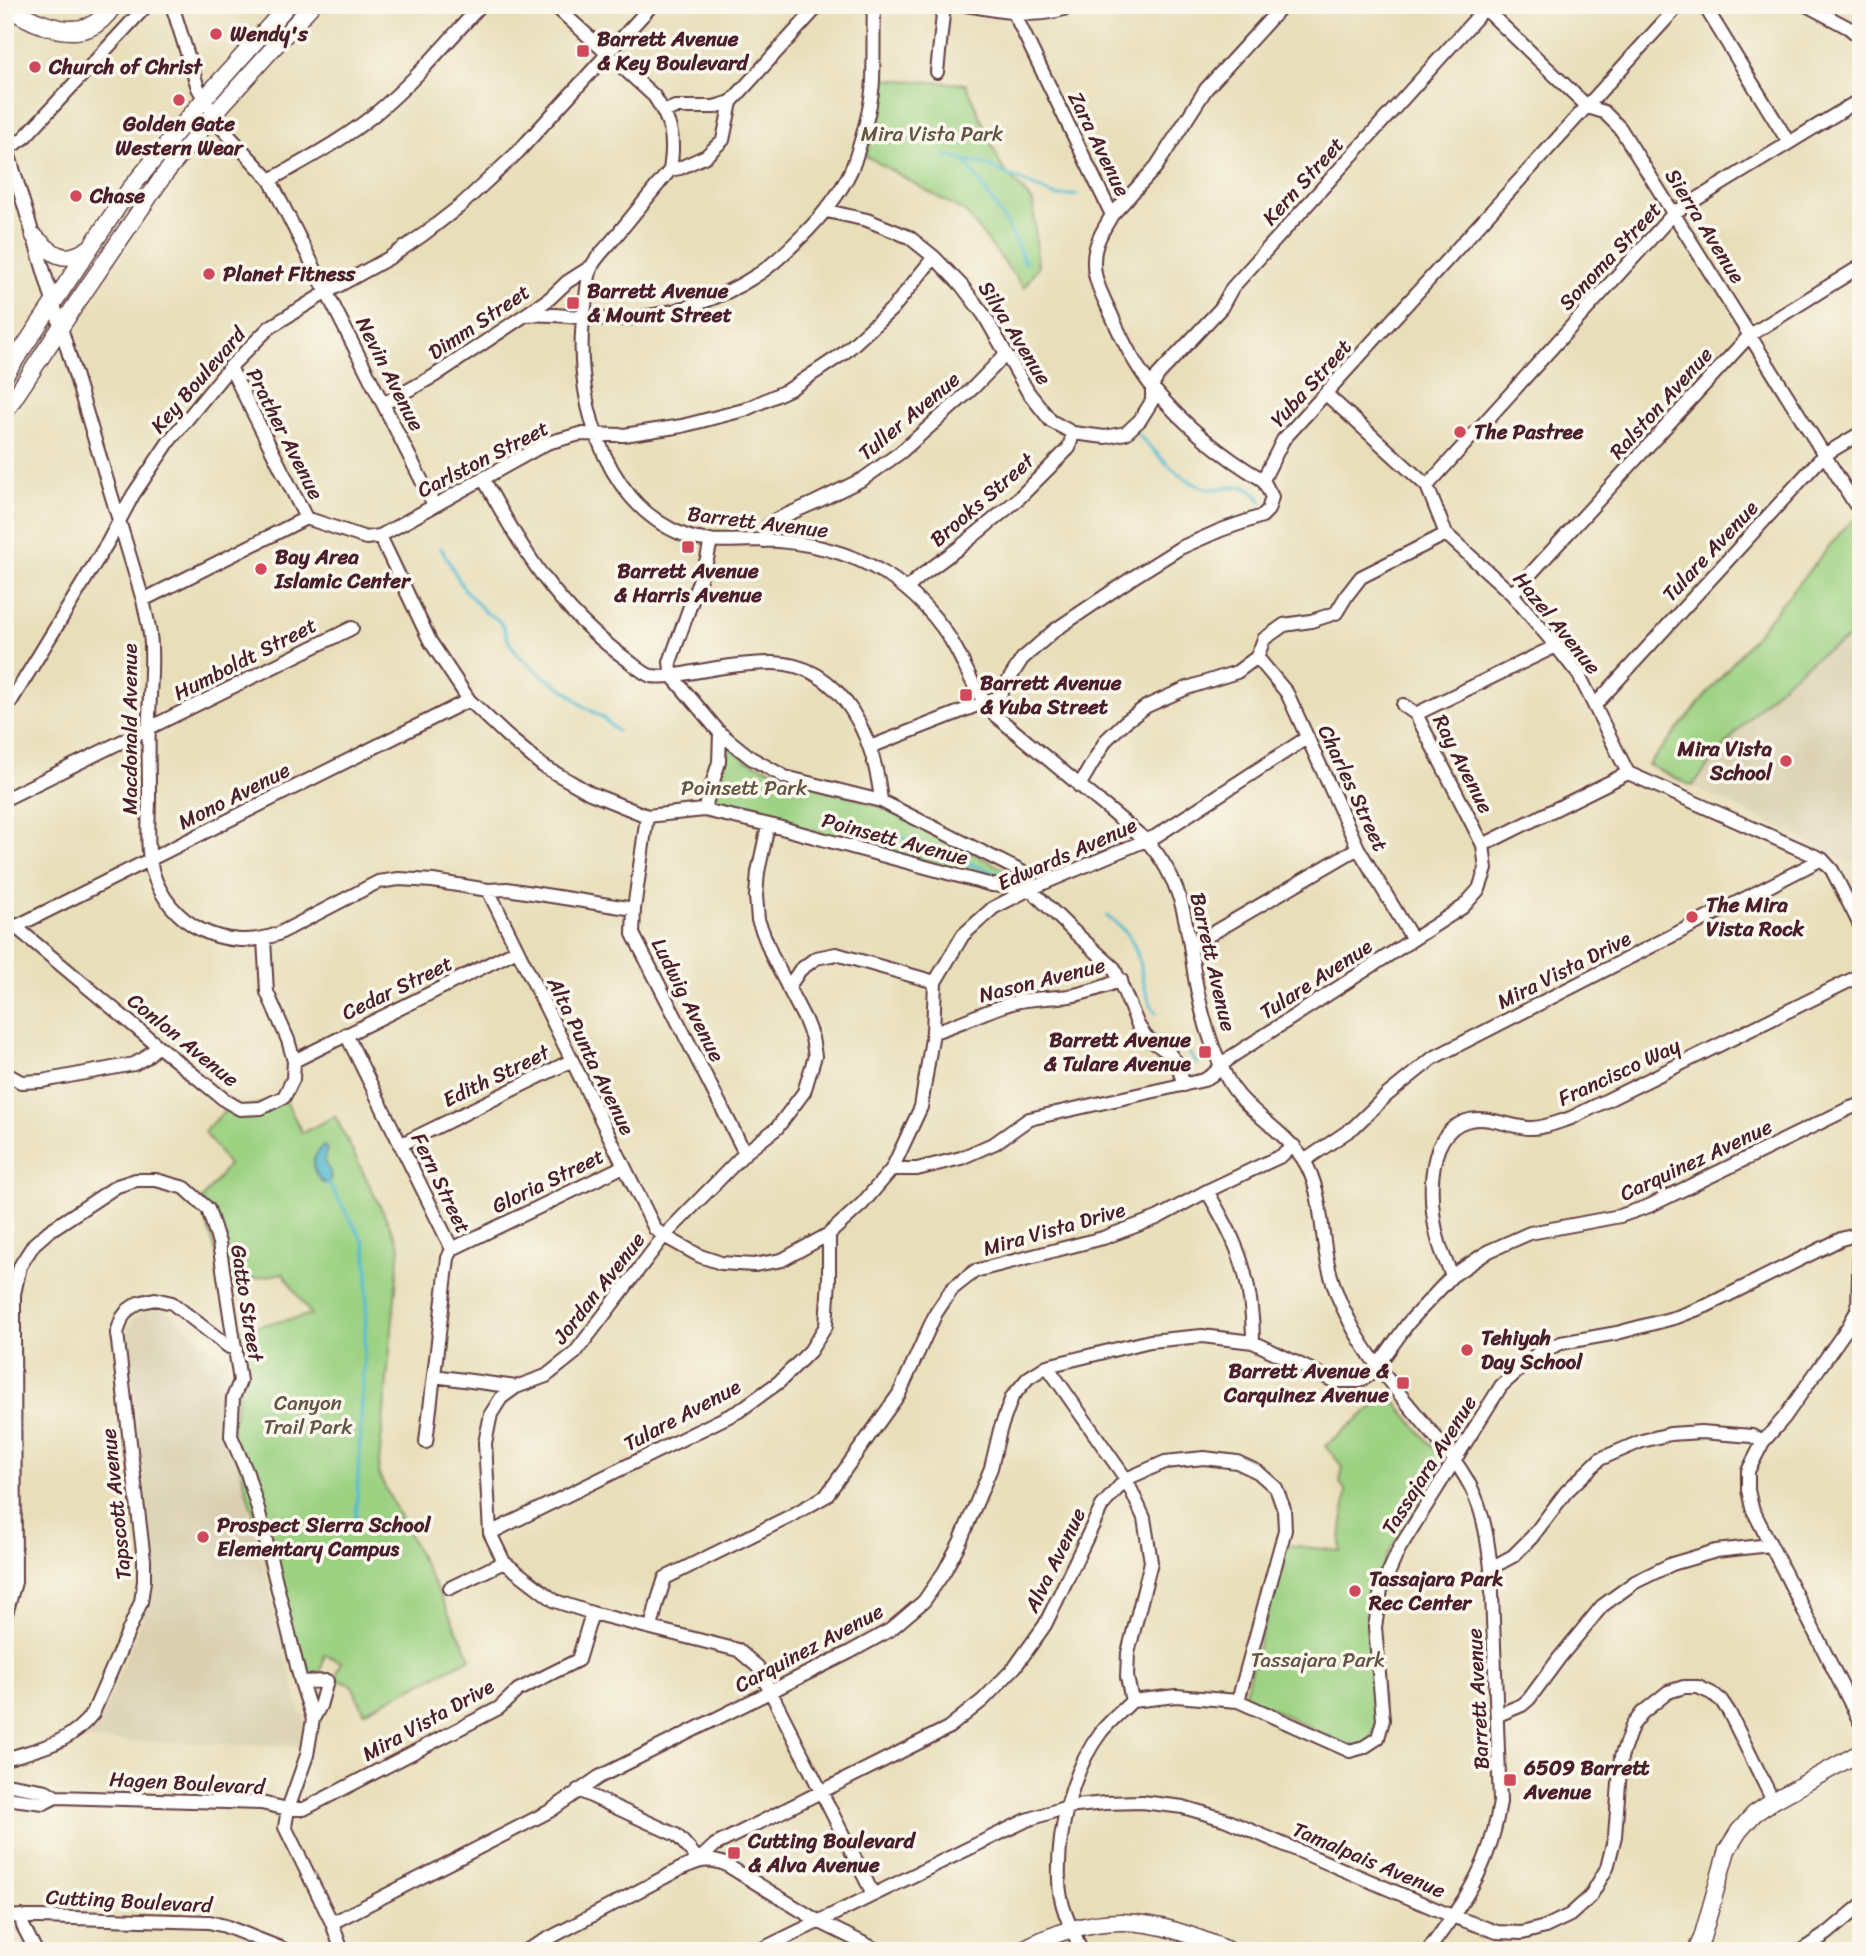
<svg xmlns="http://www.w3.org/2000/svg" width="1866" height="1956" viewBox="0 0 1866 1956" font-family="Sriracha,sans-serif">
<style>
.built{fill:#dad0b1}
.green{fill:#9dd283;stroke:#747857;stroke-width:2}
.water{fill:#52bbd0;stroke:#4e6d7e;stroke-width:2}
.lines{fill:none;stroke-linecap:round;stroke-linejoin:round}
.stream{stroke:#52bbd0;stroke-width:3.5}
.minor-casing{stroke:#623c40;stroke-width:16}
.major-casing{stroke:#623c40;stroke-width:19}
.highway-casing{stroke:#623c40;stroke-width:21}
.minor{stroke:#fff;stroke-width:12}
.major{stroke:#fff;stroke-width:16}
.highway{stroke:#fff;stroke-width:18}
.poi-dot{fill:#d1495b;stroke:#fbf7ec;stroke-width:2.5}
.labels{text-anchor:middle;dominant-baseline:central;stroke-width:7;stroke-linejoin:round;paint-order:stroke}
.poi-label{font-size:21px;font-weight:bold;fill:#4a1f2b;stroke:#fbf7ec;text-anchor:start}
.park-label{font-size:21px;fill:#635545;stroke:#fbf7ec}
.street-label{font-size:21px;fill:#4a1f2b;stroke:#fbf7ec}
</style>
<rect width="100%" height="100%" fill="#fbf7ec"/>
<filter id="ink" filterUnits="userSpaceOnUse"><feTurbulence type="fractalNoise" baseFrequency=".0143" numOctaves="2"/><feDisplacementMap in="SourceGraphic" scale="14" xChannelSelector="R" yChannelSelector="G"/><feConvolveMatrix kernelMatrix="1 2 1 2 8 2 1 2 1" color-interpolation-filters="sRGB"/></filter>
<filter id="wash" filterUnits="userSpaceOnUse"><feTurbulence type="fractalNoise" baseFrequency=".00686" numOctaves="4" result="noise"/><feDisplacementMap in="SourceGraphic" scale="28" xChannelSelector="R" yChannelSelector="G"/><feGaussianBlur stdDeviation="1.57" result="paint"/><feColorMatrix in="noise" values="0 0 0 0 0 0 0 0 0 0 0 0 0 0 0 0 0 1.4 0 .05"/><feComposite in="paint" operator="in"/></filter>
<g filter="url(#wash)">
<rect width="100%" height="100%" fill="#e8deb9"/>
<path class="built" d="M1861,632V867L1692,786L1732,737L1776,690L1819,655Z
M157,1308L166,1310L174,1316L227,1362L230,1386L225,1410L223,1436L243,1481L252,1510L249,1511L299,1707L304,1717L305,1726L299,1746L81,1740L94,1730L103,1714L151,1598L154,1564L127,1338L128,1327L133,1319L140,1312Z"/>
<path class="green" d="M884,79L966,84L1001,166L1033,202L1038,266L1024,288L966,213L866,156L877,119Z
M1861,515V632C1847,640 1831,647 1818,656C1768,691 1730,739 1692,786L1648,765L1846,526Z
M728,749H732L747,761L881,807L1014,874L1017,878L1016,882L993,879L728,809L718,801L716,792L723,775L725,752Z
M284,1097L302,1133L335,1116L400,1246L378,1473L471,1658L364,1712L352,1685L335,1679L341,1662L325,1654L318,1681L301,1682L231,1436L240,1381L233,1331L311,1315L283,1273L226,1284L200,1202L228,1165L204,1131L232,1104L240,1109Z
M1389,1394L1445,1462L1389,1552L1381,1569L1374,1598L1382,1715L1367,1745L1343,1744L1244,1695L1287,1545L1340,1551L1346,1492L1340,1482L1343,1467L1325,1446Z"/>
<path class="water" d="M323,1146L327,1149L324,1158C326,1167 336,1176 326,1183H324C310,1171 310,1159 323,1146Z"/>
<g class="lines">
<path class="stream" d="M946,156L984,164L1056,196L1077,195
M964,160C989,195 1009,223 1025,263
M1138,434C1155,452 1174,474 1197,485C1222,498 1243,471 1262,502
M441,548L464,589L486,613L496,618L503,626L509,642L518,655L543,676L567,691L583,706L602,717L617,731
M894,835L1000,875
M1107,916C1120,925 1133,938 1137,954C1143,974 1144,996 1156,1013
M1183,1045L1197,1064
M328,1182L365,1244L368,1274L356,1518"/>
</g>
</g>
<g filter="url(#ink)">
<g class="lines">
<g class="minor-casing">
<path id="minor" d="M172,5L198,88L220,126L270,180L434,505
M554,5L654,96C672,123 675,138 670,170C652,192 634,214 616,236C609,245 599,254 593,264C587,275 587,293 585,306C571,387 600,503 684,535C706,544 735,540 758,540C802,541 846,550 884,573C913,591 940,619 956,649C970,675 975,694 996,716L1147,841C1184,883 1187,925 1195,978C1201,1012 1211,1048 1227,1078C1243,1110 1282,1128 1303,1159C1325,1193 1319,1238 1331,1276C1335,1291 1342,1307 1349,1320C1368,1359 1399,1393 1427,1427C1445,1448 1464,1470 1475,1496C1485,1519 1488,1544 1491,1568L1500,1802C1497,1820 1493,1838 1486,1856C1473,1891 1449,1921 1428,1951
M966,5C1002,11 1040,21 1074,5
M1481,5L1588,107L1604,112L1620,128L1855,504
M1704,5L1789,143
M1806,5L1849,28L1861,38
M1014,13L1112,215C1103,230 1093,245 1094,264C1094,281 1104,299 1111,314C1122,340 1135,366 1153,388C1184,425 1222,456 1263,480
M937,72L944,5
M664,112L675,107H714L731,102
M5,142L143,600C146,615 151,631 151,647C152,670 150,693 149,716C148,742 149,769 149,796C149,820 146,846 152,870C168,925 224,953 278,934L378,882L399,879L433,881L488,890L507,889L634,909
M5,150L23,139L147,5
M670,170L680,168L706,156L723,140L731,102L819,5
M270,180C307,159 343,140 375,114C414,82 447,42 481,5
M827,211L867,220L909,237L934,257L962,286L984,315L1028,392L1051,421L1073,433L1105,437L1126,433L1140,420L1152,401V387L1158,375L1221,308L1232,288L1488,5
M1112,215L1156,167L1206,89L1283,5
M525,315C557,312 589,321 621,319C668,316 718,301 757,275C775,264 794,244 809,229C826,211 845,187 854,163C862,139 872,105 873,80C874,55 873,30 874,5
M230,367L306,518
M1326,394L1427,486L1446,534L1512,594L1556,646L1579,675L1628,773L1822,859L1832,870L1861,927
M383,404L434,376L549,299L567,282L592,266
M483,478C522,550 557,609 625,658C632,663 642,673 651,676C657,677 666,676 672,676L720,733L751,758L785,777L881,801L1024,873L1029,880L1030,889
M1427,486L1674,213L1861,99
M380,536L430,641L469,700L506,735L543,766L590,793L647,816L704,810L774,826L992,885L1030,889L1071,929L1114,968L1138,1025L1146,1037L1169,1053L1177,1063L1184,1085
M711,540L707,559L670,662L672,676C705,670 739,663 773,663C844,664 875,741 881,801
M764,541L767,527L775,520L816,502L863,479L901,452L974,387L1005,355
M906,589L922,575L960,547L1016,501L1069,448L1073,433
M1512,594L1750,335L1861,266
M143,600L306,518L366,538L380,536L547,443L580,434L624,435L682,426L744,410L790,389L844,353L893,308L934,257
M1257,657L1287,693L1358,848L1412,938
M1403,705L1416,714L1483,845
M1595,705L1824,455L1861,433
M5,711L108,542L133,495L170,440L230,367L270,327L327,292L389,258L424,234L460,206L518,152L652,5
M1416,714L1556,646
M870,747L998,697L1022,659L1055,630L1132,578L1180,548L1221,530L1262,516L1268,510L1272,497L1263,480L1283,440L1679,5
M1079,786L1106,740L1125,722L1147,706L1187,688L1237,672L1257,657L1264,639L1284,625L1311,621L1336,613L1347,595L1361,577L1446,534
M5,799L352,628
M704,810L719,762L720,733
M647,816L634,909L633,934L745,1153
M768,826L758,872L756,896L758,920L772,956L805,1020L812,1038L815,1056L804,1092L777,1128L745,1153L664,1236L575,1353L546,1376L516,1387L501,1398L491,1414L485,1443L490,1533L504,1562L555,1601L592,1613L738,1650L758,1667L873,1894
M488,890L655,1229L664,1236L700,1256L721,1263L754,1265L782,1260L829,1234L862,1204L892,1169L921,1107L933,1032L935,982L963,935L993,908L1030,889L1156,836L1308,737
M5,918L158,1046L226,1101L240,1109L261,1108L284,1097L293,1079L294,1061L288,1040L267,992L264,939
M17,926L469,700
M1192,945L1358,848
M788,988L800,970L816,958L836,954L935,982
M933,1032C962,1024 989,1008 1020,1001C1036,998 1053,998 1069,996C1087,993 1104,987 1121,980
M346,1034L452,1249L448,1258L426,1442
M294,1061L517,950
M5,1073L21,1082L42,1081L134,1064L145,1058L158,1046
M400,1145L571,1061
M1304,1161L1354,1127L1387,1095L1433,1058L1822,859
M892,1169H917L961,1158L995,1143L1029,1119L1204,1080L1212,1075L1231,1057L1463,907L1479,889L1486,869L1483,845L1628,773
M1207,1191C1216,1207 1226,1223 1233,1240C1247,1271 1253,1308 1253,1342
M1861,1209L1858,1309L1848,1327L1784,1418L1763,1442L1748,1471V1490L1752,1508L1861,1724
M452,1249L624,1166
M1452,1276C1448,1266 1443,1256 1440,1246C1429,1212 1422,1135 1466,1121C1485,1114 1509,1127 1529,1128C1542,1129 1558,1122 1571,1118L1855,978L1861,977
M14,1323V1294L20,1266L34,1244L49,1231L117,1186L136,1180H156L185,1188L208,1209L219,1243L240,1381L233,1398L231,1436L247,1473L258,1509L301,1682L313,1719
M1047,1366L1126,1479L1144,1518L1151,1562L1128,1653L1127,1677L1132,1701C1122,1711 1110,1721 1101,1732C1072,1770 1057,1832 1059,1880C1059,1905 1071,1928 1082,1951
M434,1376L516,1387
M490,1533L739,1411L779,1382L810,1351L826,1326L829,1280V1234
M1491,1568L1513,1556L1532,1537L1566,1492L1600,1459L1642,1441L1670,1434L1701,1432L1752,1436L1763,1442
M450,1588L504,1562
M5,1617L15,1582L14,1323L8,1322
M651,1628L657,1603L665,1578L789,1517L826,1496L899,1394L936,1313L952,1289L975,1271L1103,1238L1157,1218L1207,1191L1281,1156L1294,1146
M301,1682L327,1681L320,1706L313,1719L307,1755L288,1809H304L499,1708L518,1690L578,1660L592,1613
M1132,1701L1176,1696L1238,1701L1350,1751L1364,1747L1378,1738L1383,1720L1375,1627L1381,1590L1399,1549L1501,1386L1538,1353L1561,1343L1617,1333L1677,1317L1706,1306L1841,1239L1859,1234
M1498,1715L1522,1705L1529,1699L1560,1657L1602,1606L1635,1582L1672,1564L1716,1551L1770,1545
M5,1759C42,1748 69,1744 93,1713L141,1602L144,1581V1560L117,1333L122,1318L128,1310L138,1303L155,1299L172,1303L229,1347L236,1349
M5,1784L46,1791L56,1797L261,1803L288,1809L285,1827L332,1923L342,1951
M578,1790L676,1835C685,1843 691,1852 699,1860L715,1845L948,1728L983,1700L1015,1667L1045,1625L1102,1506L1126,1479L1165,1462L1204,1458L1237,1462L1258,1472L1276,1488L1284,1509L1285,1530L1238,1701
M5,1798L44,1803L56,1797
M5,1916L209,1922L225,1926L288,1951
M21,1916L23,1926L36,1951
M332,1923L550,1811L599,1777L850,1652L890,1630L924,1601L944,1572L960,1542L991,1468L1000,1430L1012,1397L1028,1378L1047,1366L1150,1341L1202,1336L1253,1342L1334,1381H1359L1368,1376L1378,1365L1409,1322L1452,1276L1489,1251L1530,1233L1620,1216L1649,1206L1850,1108L1861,1105
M525,1951L680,1869C698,1861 706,1857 725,1864L818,1921L879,1951
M758,1951L1027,1820L1067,1807L1105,1803L1142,1802L1183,1807L1224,1819L1452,1916L1497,1932L1522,1933L1545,1927L1570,1915L1590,1897L1607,1868L1615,1836L1621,1757L1632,1726L1642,1713L1668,1692L1684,1687H1698L1711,1693L1721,1700L1729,1712L1773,1801
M1801,1951L1828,1933L1861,1905"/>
</g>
<g class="major-casing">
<path id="major" d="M34,236C52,254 64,265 88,249
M5,375L129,190L204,99L288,5
M5,412L74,307L164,175L213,115L312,5
M1019,1951C1099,1909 1150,1916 1230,1951
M1696,1951L1702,1938L1727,1850L1739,1831L1754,1814L1773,1801L1861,1752"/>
</g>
<g class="highway-casing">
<path id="highway" d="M6,5C27,20 63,37 89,27C100,23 107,14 113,5"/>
</g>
<use href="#minor" class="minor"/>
<use href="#major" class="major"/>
<use href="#highway" class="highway"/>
</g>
</g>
<g class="poi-dot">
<circle cx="216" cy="34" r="7"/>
<rect x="576" y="44" width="14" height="14" rx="3.5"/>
<circle cx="35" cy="67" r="7"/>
<circle cx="179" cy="100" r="7"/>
<circle cx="76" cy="196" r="7"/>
<circle cx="209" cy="274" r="7"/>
<rect x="566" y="296" width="14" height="14" rx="3.5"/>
<circle cx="1460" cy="432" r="7"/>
<rect x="681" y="540" width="14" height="14" rx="3.5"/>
<circle cx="261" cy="569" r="7"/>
<rect x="959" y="688" width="14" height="14" rx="3.5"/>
<circle cx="1786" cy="761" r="7"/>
<circle cx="1692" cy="917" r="7"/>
<rect x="1198" y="1045" width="14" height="14" rx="3.5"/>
<circle cx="1467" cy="1350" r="7"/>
<rect x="1396" y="1376" width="14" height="14" rx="3.5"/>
<circle cx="203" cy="1537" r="7"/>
<circle cx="1355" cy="1591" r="7"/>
<rect x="1503" y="1773" width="14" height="14" rx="3.5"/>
<rect x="727" y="1846" width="14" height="14" rx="3.5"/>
</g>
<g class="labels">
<g class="poi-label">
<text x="230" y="34">Wendy's</text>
<text x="597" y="39">Barrett Avenue<tspan x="597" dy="24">&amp; Key Boulevard</tspan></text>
<text x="49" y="67">Church of Christ</text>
<text x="179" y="124" text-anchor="middle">Golden Gate<tspan x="179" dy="24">Western Wear</tspan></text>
<text x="90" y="196">Chase</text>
<text x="223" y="274">Planet Fitness</text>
<text x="587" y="291">Barrett Avenue<tspan x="587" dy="24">&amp; Mount Street</tspan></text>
<text x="1474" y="432">The Pastree</text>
<text x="275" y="557">Bay Area<tspan x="275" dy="24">Islamic Center</tspan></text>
<text x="688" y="571" text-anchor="middle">Barrett Avenue<tspan x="688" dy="24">&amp; Harris Avenue</tspan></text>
<text x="980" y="683">Barrett Avenue<tspan x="980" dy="24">&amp; Yuba Street</tspan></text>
<text x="1772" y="749" text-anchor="end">Mira Vista<tspan x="1772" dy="24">School</tspan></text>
<text x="1706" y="905">The Mira<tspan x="1706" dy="24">Vista Rock</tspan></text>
<text x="1191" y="1040" text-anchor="end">Barrett Avenue<tspan x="1191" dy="24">&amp; Tulare Avenue</tspan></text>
<text x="1481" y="1338">Tehiyah<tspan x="1481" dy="24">Day School</tspan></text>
<text x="1389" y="1371" text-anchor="end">Barrett Avenue &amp;<tspan x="1389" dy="24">Carquinez Avenue</tspan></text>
<text x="217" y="1525">Prospect Sierra School<tspan x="217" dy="24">Elementary Campus</tspan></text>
<text x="1369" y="1579">Tassajara Park<tspan x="1369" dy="24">Rec Center</tspan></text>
<text x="1524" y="1768">6509 Barrett<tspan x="1524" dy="24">Avenue</tspan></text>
<text x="748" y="1841">Cutting Boulevard<tspan x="748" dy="24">&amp; Alva Avenue</tspan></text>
</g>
<g class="park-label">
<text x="932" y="134">Mira Vista Park</text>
<text x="744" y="788">Poinsett Park</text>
<text x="308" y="1403">Canyon<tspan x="308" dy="24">Trail Park</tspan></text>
<text x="1318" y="1660">Tassajara Park</text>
</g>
<g class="street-label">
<text transform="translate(1099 144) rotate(64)">Zara Avenue</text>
<text transform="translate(1303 181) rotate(-48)">Kern Street</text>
<text transform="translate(1705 226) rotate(58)">Sierra Avenue</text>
<text transform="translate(1610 256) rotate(-47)">Sonoma Street</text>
<text transform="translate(479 322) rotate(-34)">Dimm Street</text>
<text transform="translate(1015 333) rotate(58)">Silva Avenue</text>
<text transform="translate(390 374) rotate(63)">Nevin Avenue</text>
<text transform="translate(198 380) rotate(-49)">Key Boulevard</text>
<text transform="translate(1311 383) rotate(-48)">Yuba Street</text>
<text transform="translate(1661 403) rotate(-48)">Ralston Avenue</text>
<text transform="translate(909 416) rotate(-40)">Tuller Avenue</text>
<text transform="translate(285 434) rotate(63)">Prather Avenue</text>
<text transform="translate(483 459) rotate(-27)">Carlston Street</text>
<text transform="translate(982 500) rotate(-41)">Brooks Street</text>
<text transform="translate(758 522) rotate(7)">Barrett Avenue</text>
<text transform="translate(1710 551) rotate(-47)">Tulare Avenue</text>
<text transform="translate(1557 623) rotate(51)">Hazel Avenue</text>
<text transform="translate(245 659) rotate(-27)">Humboldt Street</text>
<text transform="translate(130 729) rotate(-90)">Macdonald Avenue</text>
<text transform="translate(1463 764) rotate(63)">Ray Avenue</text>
<text transform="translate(1353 788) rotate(65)">Charles Street</text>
<text transform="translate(234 796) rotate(-27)">Mono Avenue</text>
<text transform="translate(895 839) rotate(15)">Poinsett Avenue</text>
<text transform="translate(1067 854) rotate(-24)">Edwards Avenue</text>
<text transform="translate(1213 962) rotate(77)">Barrett Avenue</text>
<text transform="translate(1564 970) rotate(-27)">Mira Vista Drive</text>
<text transform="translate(1316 979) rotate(-33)">Tulare Avenue</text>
<text transform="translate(1042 980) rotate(-14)">Nason Avenue</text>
<text transform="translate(397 988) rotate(-26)">Cedar Street</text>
<text transform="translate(688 1000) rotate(63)">Ludwig Avenue</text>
<text transform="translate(183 1040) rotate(39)">Conlon Avenue</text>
<text transform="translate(591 1056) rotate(64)">Alta Punta Avenue</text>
<text transform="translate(1619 1072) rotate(-25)">Francisco Way</text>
<text transform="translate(496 1076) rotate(-26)">Edith Street</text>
<text transform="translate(1696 1160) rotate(-25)">Carquinez Avenue</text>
<text transform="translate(548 1181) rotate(-26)">Gloria Street</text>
<text transform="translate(441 1183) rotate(64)">Fern Street</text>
<text transform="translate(1054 1229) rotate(-16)">Mira Vista Drive</text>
<text transform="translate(599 1288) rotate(-52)">Jordan Avenue</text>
<text transform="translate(247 1303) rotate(81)">Gatto Street</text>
<text transform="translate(682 1415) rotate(-28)">Tulare Avenue</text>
<text transform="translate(1429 1465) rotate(-58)">Tassajara Avenue</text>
<text transform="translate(116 1504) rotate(-96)">Tapscott Avenue</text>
<text transform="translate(1055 1560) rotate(-64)">Alva Avenue</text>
<text transform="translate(809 1648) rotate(-28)">Carquinez Avenue</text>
<text transform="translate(1478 1699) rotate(-93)">Barrett Avenue</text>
<text transform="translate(428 1720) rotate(-29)">Mira Vista Drive</text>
<text transform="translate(187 1783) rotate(3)">Hagen Boulevard</text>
<text transform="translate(1369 1860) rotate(23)">Tamalpais Avenue</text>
<text transform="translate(129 1901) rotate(3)">Cutting Boulevard</text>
</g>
</g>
<rect width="1866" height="1956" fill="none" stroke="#fbf7ec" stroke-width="28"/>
</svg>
